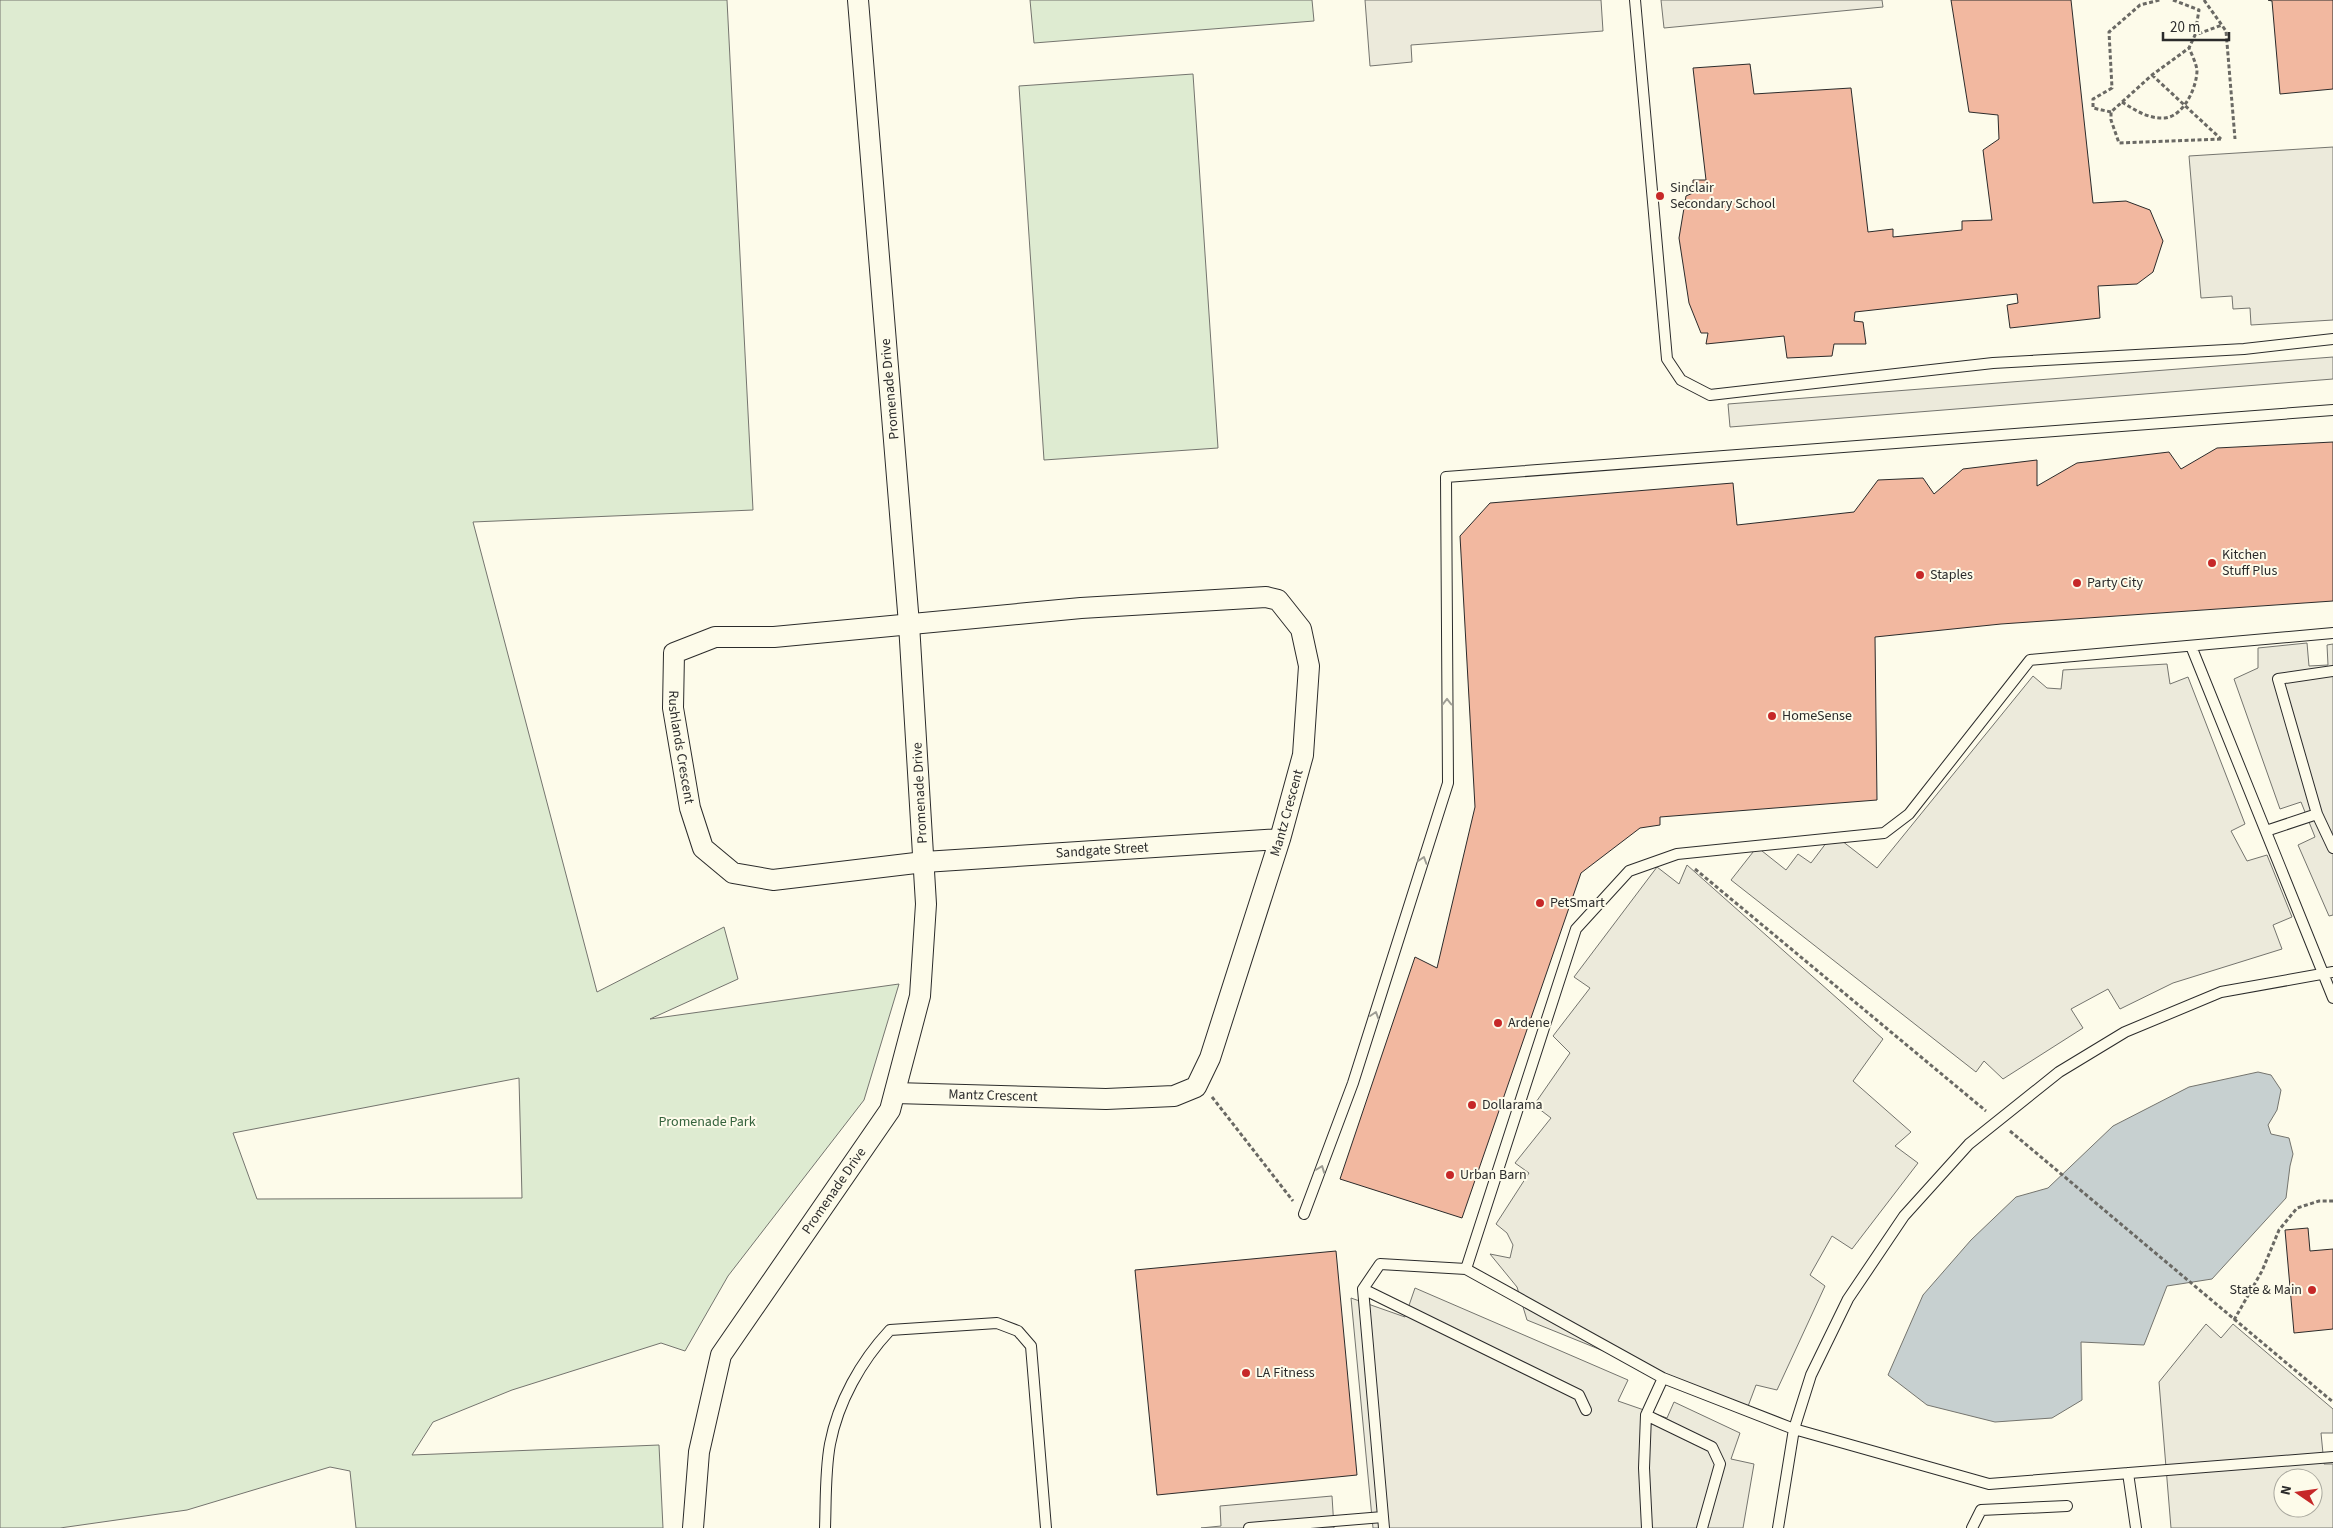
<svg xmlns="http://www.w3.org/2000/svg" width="2333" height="1528" viewBox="0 0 2333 1528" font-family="'Source Sans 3',sans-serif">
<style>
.green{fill:#deebd1;stroke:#74746e;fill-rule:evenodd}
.parking{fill:#eceadb;stroke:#74746e;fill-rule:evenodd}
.water{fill:#c7d0d0;stroke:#74746e}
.building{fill:#f2b8a0;stroke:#2b2b2b}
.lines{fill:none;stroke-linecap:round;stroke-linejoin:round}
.lane-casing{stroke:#2b2b2b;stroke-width:12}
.street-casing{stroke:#2b2b2b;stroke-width:22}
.path{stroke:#6a6964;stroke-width:3;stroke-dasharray:4 2.5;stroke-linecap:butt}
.lane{stroke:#fdfbea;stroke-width:10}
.street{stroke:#fdfbea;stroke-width:20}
.oneway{stroke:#9e9d94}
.poi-dot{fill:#c62828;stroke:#fdfbea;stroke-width:2}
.labels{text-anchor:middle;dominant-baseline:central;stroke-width:4;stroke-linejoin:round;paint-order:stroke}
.poi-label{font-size:14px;fill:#2b2b2b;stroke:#fdfbea;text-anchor:start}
.street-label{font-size:14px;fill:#2b2b2b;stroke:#fdfbea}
.park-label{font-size:14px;fill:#34623c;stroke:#fdfbea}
</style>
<rect width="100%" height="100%" fill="#fdfbea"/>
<path class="green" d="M0,0H727L753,510L473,522L597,992L724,927L738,979L650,1019L899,984L864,1100L728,1276L685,1351L661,1343L512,1390L433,1422L412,1455L659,1445L663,1528H356L350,1471L330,1467L187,1510L60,1528H0ZM519,1078L522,1198L257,1199L233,1133Z
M1030,0H1312L1314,21L1034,43Z
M1193,74L1218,448L1044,460L1019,86Z"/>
<path class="parking" d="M1365,0H1601L1603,31L1411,45L1412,62L1370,66Z
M1661,0H1882L1883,7L1664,28Z
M2333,147V320L2251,325L2250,308L2233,309L2232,296L2201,298L2189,156Z
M2333,357V379L1730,427L1728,404Z
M2307,643L2309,666L2328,665L2327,645L2333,644V915L2329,916L2298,845L2315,837L2301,802L2280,809L2234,679L2258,668V648Z
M2167,664L2170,684L2188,677L2245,824L2231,831L2247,861L2267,855L2292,917L2273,925L2282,949L2173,983L2120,1009L2108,989L2071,1009L2083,1028L2003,1079L1984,1061L1976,1072L1731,880L1757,847L1786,870L1798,854L1811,863L1833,834L1877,868L2033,676L2047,688L2061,689L2063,670Z
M1687,865L1883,1039L1853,1081L1911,1132L1895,1146L1918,1163L1852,1249L1832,1236L1810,1275L1825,1286L1777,1390L1756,1385L1747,1409L1527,1320L1517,1287L1490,1254L1510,1258L1513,1245L1507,1233L1496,1224L1529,1173L1515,1163L1551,1118L1534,1105L1570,1053L1553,1036L1590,988L1574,977L1657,867L1679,884Z
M1415,1288L1628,1380L1618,1401L1667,1418L1674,1402L1740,1433L1731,1459L1754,1464L1743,1528H1373L1351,1298L1405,1317Z
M2206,1324L2221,1338L2233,1324L2333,1409V1433H2321L2324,1464H2333V1528H2171L2159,1382ZM2283,1478H2313V1508H2283Z
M1332,1496L1334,1528H1201L1221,1526L1220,1506Z"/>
<path class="water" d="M2258,1072L2271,1075L2281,1090L2277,1110L2268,1125L2271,1134L2289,1138L2293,1154L2290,1166L2286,1198L2212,1279L2167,1286L2144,1345L2081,1342L2082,1400L2052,1418L1995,1422L1927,1405L1888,1375L1923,1295L1971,1240L2016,1197L2048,1188L2113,1126L2189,1087Z"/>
<path class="building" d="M1951,0H2071L2093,203L2126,201L2150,210L2163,241L2153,272L2137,284L2098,286L2100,318L2010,328L2007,305L2018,303L2017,294L1855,312L1854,321L1863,322L1866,344H1834L1832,356L1787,358L1784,336L1706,344L1708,333H1701L1689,303L1679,238L1686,196L1693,193V180H1706L1693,68L1750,64L1754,94L1851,88L1868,232L1893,229V237L1962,230V221L1992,220L1983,150L1999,139L1998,115L1969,112Z
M2268,0H2333V89L2280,94L2272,1Z
M2333,442V601L2001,624L1875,637L1877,800L1660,817V825L1640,828L1581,873L1462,1218L1340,1179L1415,957L1437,968L1475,807L1460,536L1490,503L1733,483L1737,525L1854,512L1878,480L1923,478L1934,494L1963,469L2037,460V486L2077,463L2169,452L2181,469L2217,448Z
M2308,1228L2310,1251L2333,1249V1329L2294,1333L2285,1230Z
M1336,1251L1357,1475L1157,1495L1135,1270Z"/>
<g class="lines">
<g class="lane-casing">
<path id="lane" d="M1635,0L1667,359L1681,380L1710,395L1993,363L2244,349L2333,339
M2333,633L2030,660L1909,814L1884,833L1677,854L1629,871L1576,929L1466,1269L1663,1378L1794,1429L1989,1484L2333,1457
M2191,646L2333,998
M2317,814L2278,679L2333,671
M2266,831L2317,814L2333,848
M1304,1214L1353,1083L1448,783L1446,477L2333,410
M1363,1289L1579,1395L1586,1410
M1646,1415L1712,1447L1720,1464L1702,1528
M2128,1473L2136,1528
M825,1528C826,1501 825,1471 830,1444C838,1402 861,1361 890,1330L997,1323L1018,1331L1031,1346L1046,1528
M1249,1528L1383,1517
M1384,1528L1363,1289L1380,1264L1466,1269
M1647,1528L1644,1468L1646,1415L1663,1378
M1778,1528L1794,1429L1811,1375L1848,1299L1904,1216L1969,1144L2059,1072L2125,1032L2221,992L2333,972
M1972,1528L1981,1510L2067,1506"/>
</g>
<g class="street-casing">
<g id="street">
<path id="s1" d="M895,1093L1106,1099L1174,1096L1196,1087L1210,1058L1280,839L1303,755L1309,666L1301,629L1278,600L1266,597L1081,608L774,637H715L674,653L673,708L690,808L703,848L733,873L773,880L924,862L1280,839"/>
<path id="s2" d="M693,1528L699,1452L721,1355L890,1110L920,996L926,904L909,624L858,0"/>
</g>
</g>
<path class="path" d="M2173,0L2199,10L2195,34
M2204,0L2226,31L2235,139
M2152,75L2221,139
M2122,102C2135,110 2148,119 2165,118C2184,116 2197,87 2197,70C2196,63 2192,55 2189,48
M2111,112L2093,108V99L2112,88L2109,32L2140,5L2160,0
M2221,139L2119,143L2111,120V112L2152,75L2189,48L2195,35L2222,25
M1695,869L1986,1111
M1212,1097L1293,1201
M2010,1131L2333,1402
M2234,1320L2262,1271L2279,1230L2297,1208L2319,1201H2333"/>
<use href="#lane" class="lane"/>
<use href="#street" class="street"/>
</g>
<defs><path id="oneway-chevron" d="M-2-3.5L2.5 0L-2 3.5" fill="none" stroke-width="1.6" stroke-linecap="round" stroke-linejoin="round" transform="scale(1.25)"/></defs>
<g class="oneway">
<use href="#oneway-chevron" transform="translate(1447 702) rotate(-90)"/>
<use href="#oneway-chevron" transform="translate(1423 860) rotate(-72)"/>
<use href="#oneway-chevron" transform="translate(1375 1015) rotate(-72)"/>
<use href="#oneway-chevron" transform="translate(1321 1169) rotate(-69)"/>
</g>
<g class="poi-dot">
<circle cx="1660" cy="196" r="5"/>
<circle cx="2212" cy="563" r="5"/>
<circle cx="1920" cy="575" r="5"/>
<circle cx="2077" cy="583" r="5"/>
<circle cx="1772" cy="716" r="5"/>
<circle cx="1540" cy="903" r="5"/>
<circle cx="1498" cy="1023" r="5"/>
<circle cx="1472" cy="1105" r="5"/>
<circle cx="1450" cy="1175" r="5"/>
<circle cx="2312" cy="1290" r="5"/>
<circle cx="1246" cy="1373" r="5"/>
</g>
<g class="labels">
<g class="poi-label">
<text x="1670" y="188">Sinclair<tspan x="1670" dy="16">Secondary School</tspan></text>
<text x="2222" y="555">Kitchen<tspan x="2222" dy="16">Stuff Plus</tspan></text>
<text x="1930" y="575">Staples</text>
<text x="2087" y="583">Party City</text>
<text x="1782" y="716">HomeSense</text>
<text x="1550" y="903">PetSmart</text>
<text x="1508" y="1023">Ardene</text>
<text x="1482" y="1105">Dollarama</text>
<text x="1460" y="1175">Urban Barn</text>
<text x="2302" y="1290" text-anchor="end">State &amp; Main</text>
<text x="1256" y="1373">LA Fitness</text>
</g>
<g class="street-label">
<text transform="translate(890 389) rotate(-95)">Promenade Drive</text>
<text stroke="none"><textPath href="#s1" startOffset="1520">Rushlands Crescent</textPath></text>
<text transform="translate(920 793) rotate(-93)">Promenade Drive</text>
<text stroke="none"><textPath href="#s1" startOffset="592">Mantz Crescent</textPath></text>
<text stroke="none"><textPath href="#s1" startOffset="2034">Sandgate Street</textPath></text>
<text stroke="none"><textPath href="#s1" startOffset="98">Mantz Crescent</textPath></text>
<text stroke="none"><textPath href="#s2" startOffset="375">Promenade Drive</textPath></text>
</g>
<g class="park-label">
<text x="707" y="1122">Promenade Park</text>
</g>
</g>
<g transform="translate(2298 1493) rotate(283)"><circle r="24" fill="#fdfbea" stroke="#a9a89e"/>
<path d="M0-4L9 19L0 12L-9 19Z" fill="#c62828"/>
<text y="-8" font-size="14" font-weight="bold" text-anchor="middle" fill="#2b2b2b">N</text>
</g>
<path d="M2163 32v8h66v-8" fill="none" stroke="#2b2b2b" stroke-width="2.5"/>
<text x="2170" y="32" font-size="15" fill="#2b2b2b" stroke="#fdfbea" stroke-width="4" paint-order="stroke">20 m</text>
</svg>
